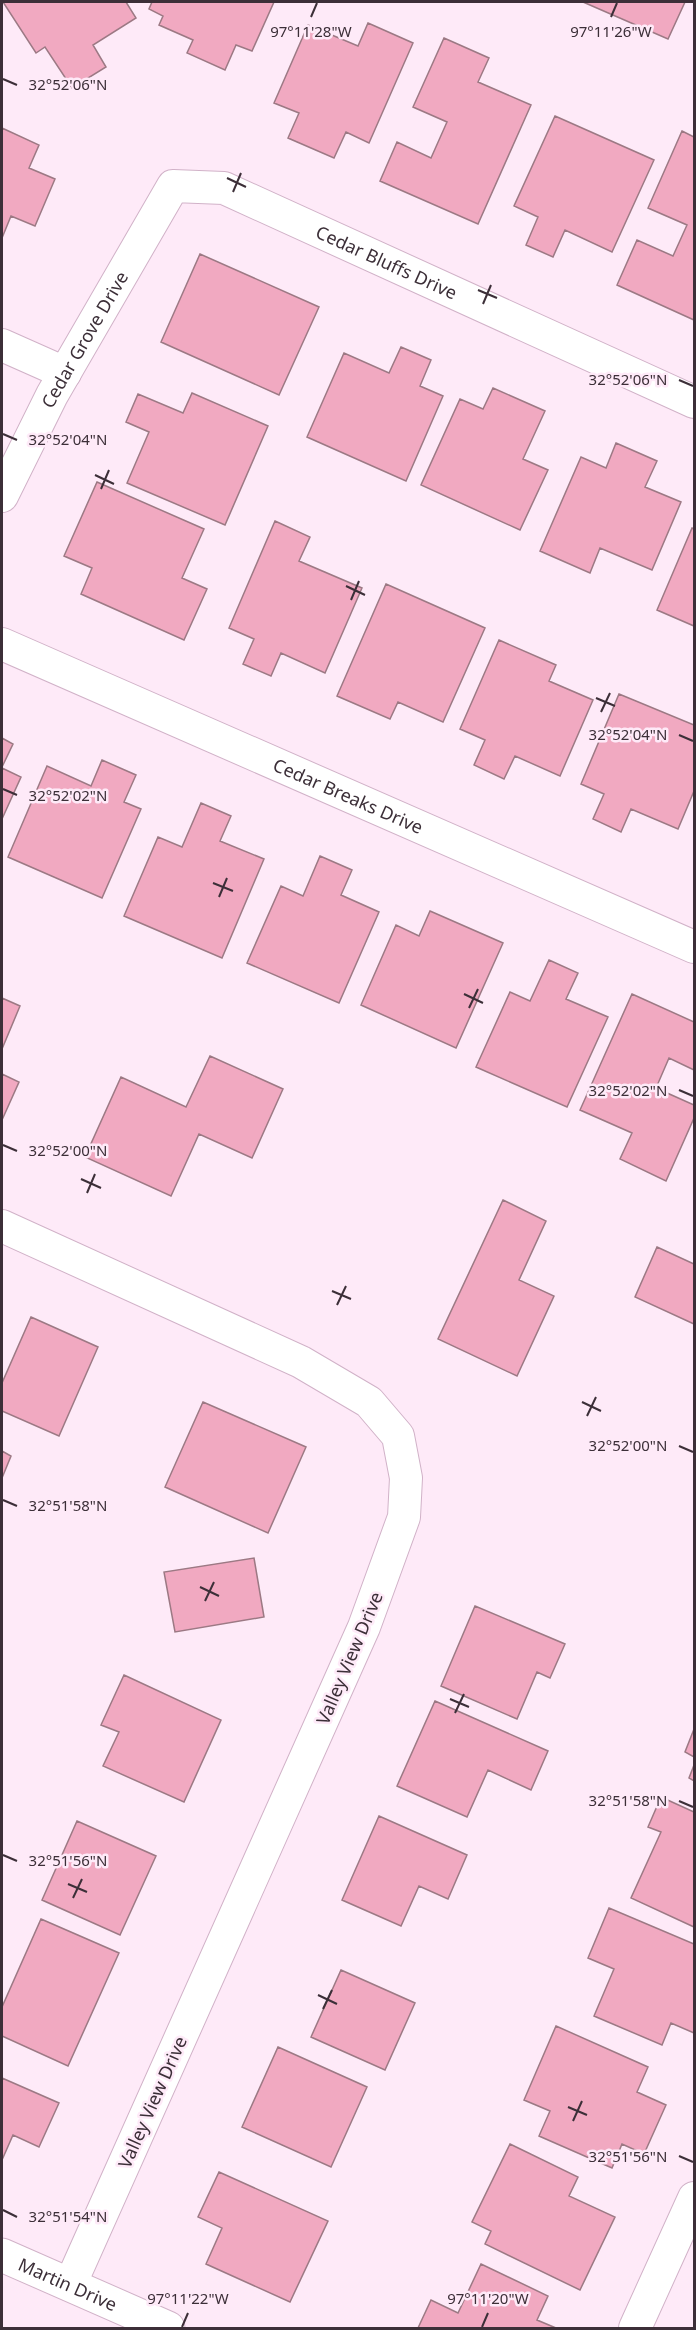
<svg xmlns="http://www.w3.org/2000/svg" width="696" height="2330" viewBox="0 0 696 2330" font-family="'Noto Sans',sans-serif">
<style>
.building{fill:#f1a9c1;stroke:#9c7984;stroke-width:1.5}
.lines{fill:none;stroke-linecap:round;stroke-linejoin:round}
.minor-casing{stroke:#d1b2c8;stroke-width:34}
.tertiary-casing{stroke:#d1b2c8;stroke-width:35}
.minor{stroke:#fff;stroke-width:32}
.tertiary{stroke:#fff;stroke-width:33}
.ticks{fill:none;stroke:#3c2f38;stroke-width:2}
.labels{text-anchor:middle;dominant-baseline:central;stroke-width:5;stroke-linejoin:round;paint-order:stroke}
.street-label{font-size:18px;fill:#3c2f38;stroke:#feeaf8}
.ticks-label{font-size:15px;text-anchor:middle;fill:#3c2f38;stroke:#feeaf8;stroke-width:5;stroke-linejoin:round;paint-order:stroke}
</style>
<rect width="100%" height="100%" fill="#feeaf8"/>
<path class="building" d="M3,2H126L136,18L93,45L106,67L72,88L45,47L36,53Z
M152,2H274L252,51L236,45L225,70L187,53L193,40L159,25L163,16L149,9Z
M583,2H685L668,39Z
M368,23L413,43L369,143L346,132L334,158L288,138L299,113L274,103L308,25L358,46Z
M444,38L489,58L478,82L531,105L478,224L380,181L397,142L431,158L447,122L413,107Z
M555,116L654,160L612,252L565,230L553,257L526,245L538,217L514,206Z
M2,128L39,145L29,168L55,179L35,226L11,216L2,238Z
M682,131L694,137V320L617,285L637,240L673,256L687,225L648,208Z
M200,254L319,307L279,395L161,342Z
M401,347L431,360L420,386L443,396L406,481L307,437L344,353L389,373Z
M493,388L545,411L523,459L548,470L520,530L421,485L460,399L483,409Z
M192,393L268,426L225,525L127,483L149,432L126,422L138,394L183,413Z
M616,443L657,461L645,487L681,502L652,570L600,548L590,573L540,551L581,457L606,468Z
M97,482L204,529L182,578L207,589L184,640L81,594L92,568L64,556Z
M275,521L310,537L299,561L362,588L325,673L281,653L271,676L243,664L254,639L229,628Z
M692,528L694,529V626L657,610Z
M386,584L485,628L443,722L398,702L390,719L337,696Z
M499,640L556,665L549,681L593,700L560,776L515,756L504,779L474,765L485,740L460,729Z
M619,694L694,725V791L678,829L631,809L621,832L593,819L604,794L581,784Z
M2,738L13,744L2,767Z
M102,760L136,775L124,802L141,809L102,898L8,857L47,766L91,786Z
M2,768L21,777L2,819Z
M201,803L231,816L220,841L264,859L222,958L124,916L158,837L182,847Z
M320,856L352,870L341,895L379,912L339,1003L247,963L281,886L303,896Z
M430,911L503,943L456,1048L361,1005L396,925L419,936Z
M549,960L578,973L566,999L608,1017L567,1107L476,1067L510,992L530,1001Z
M632,994L694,1022V1070L669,1058L656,1088L694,1105V1118L666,1181L620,1159L632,1133L580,1110Z
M2,998L20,1006L2,1049Z
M210,1056L283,1089L252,1158L199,1134L171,1196L85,1157L121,1077L186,1107Z
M2,1074L19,1082L2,1120Z
M503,1200L546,1221L519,1280L554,1296L517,1376L438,1339Z
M657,1247L694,1264V1324L635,1297Z
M31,1317L98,1347L59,1436L2,1411V1383Z
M203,1402L306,1447L268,1533L165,1487Z
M2,1451L11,1456L2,1478Z
M254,1558L264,1617L175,1632L164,1572Z
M475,1606L565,1644L550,1678L537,1672L517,1719L441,1686Z
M124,1675L221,1720L184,1802L103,1766L119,1732L101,1725Z
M435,1701L548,1751L531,1790L488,1770L467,1817L397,1786Z
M694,1729V1757L685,1752Z
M694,1765V1781L689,1778Z
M661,1797L694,1812V1927L631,1898L661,1832L648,1827Z
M379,1816L467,1855L448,1899L419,1886L401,1926L342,1900Z
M77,1821L156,1856L120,1935L42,1900Z
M609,1908L694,1944V2033L671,2023L662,2045L594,2016L614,1969L588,1958Z
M41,1919L119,1953L68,2066L2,2036V2007Z
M341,1970L415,2003L385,2070L311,2037Z
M556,2026L648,2067L637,2092L666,2105L644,2154L622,2144L612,2168L539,2136L550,2111L524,2100Z
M278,2047L367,2087L331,2167L242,2127Z
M2,2078L59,2103L39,2147L13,2135L2,2160Z
M510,2144L578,2177L569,2196L615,2217L580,2290L485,2244L491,2231L472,2222Z
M219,2172L328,2221L290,2302L206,2264L222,2228L198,2217Z
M481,2264L548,2296L537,2320L556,2328H418L431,2300L458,2313Z"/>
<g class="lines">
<g class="minor-casing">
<g id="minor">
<path d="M2,345L65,373"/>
<path id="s1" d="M2,496L52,395L173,186L224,188L694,402"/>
<path id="s2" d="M2,644L694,947"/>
<path d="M2,1226L301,1362L369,1402L398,1436L406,1478L404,1517L364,1627L70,2285"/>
<path d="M635,2328L694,2198"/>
</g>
</g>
<g class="tertiary-casing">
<g id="tertiary">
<path id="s3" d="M2,2255L168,2328"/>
</g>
</g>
<use href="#minor" class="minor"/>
<use href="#tertiary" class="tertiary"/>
</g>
<path class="ticks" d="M311,17L317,3M611,17L617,3M3,79L17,85M227,178L246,187M233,192L241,173M478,290L497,298M483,304L491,285M679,380L693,386M3,434L17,440M95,475L114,484M101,489L109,470M346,586L365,595M351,600L359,581M596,698L615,706M601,712L610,693M679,735L693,741M3,789L17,795M213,883L233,891M219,897L227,878M464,994L483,1003M469,1008L478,989M679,1090L693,1096M3,1145L17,1151M81,1179L101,1188M87,1193L95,1174M332,1291L351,1299M337,1305L346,1286M582,1402L601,1411M587,1416L596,1397M679,1446L693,1452M3,1500L17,1506M200,1587L219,1596M205,1601L214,1582M450,1699L469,1707M455,1713L464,1694M679,1801L693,1807M3,1855L17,1861M68,1884L87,1892M73,1898L82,1879M318,1995L337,2004M323,2009L332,1990M568,2107L587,2115M573,2121L582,2101M679,2156L693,2162M3,2210L17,2217M182,2327L188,2313M482,2327L488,2313"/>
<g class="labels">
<g class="street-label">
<text stroke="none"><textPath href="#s1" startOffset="584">Cedar Bluffs Drive</textPath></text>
<text stroke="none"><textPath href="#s1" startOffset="177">Cedar Grove Drive</textPath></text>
<text stroke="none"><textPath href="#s2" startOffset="378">Cedar Breaks Drive</textPath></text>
<text transform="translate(349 1658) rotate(-67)">Valley View Drive</text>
<text transform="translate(152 2102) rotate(-66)">Valley View Drive</text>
<text stroke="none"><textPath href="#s3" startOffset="72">Martin Drive</textPath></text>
</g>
</g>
<g class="ticks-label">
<text x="611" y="37">97°11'26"W</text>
<text x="311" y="37">97°11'28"W</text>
<text x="68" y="90">32°52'06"N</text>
<text x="628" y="385">32°52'06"N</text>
<text x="68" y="445">32°52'04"N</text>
<text x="628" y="740">32°52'04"N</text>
<text x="68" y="801">32°52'02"N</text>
<text x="628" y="1096">32°52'02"N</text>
<text x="68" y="1156">32°52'00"N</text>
<text x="628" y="1451">32°52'00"N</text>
<text x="68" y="1511">32°51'58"N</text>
<text x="628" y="1806">32°51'58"N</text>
<text x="68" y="1866">32°51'56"N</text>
<text x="628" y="2162">32°51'56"N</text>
<text x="68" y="2222">32°51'54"N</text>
<text x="188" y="2304">97°11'22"W</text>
<text x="488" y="2304">97°11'20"W</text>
</g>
<rect width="696" height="2330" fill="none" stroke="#3c2f38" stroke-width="6"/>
</svg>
